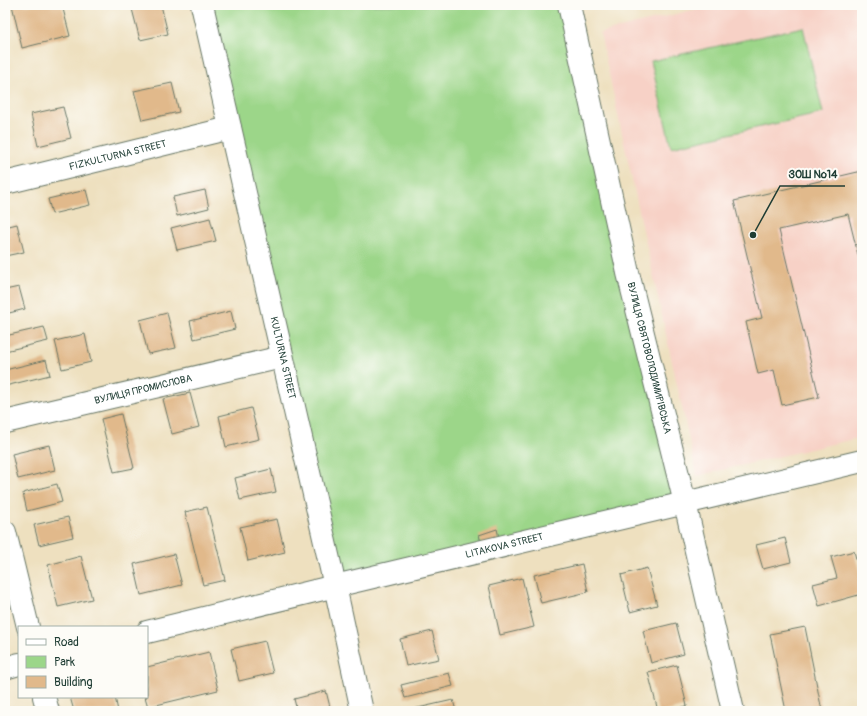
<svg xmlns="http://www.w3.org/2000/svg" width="867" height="716" viewBox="0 0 867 716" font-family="Pangolin,sans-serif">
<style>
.built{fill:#f7d1c6}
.green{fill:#9cd689;stroke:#5e8a5e}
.building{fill:#e1b98b}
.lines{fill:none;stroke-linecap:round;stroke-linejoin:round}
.minor-casing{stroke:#677665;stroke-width:24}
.tertiary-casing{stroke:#677665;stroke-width:24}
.minor{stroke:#fff;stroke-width:22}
.tertiary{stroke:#fff;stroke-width:22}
.labels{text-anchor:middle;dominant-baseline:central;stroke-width:4;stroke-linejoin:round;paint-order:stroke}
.street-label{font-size:10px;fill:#1f3d34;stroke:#fdfcf7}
.leader{fill:none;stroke:#1f3d34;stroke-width:1.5}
.callout-dot{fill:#1f3d34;stroke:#fdfcf7;stroke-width:1.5}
.callout-label{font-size:11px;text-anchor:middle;font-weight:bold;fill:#1f3d34;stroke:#fdfcf7;stroke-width:4;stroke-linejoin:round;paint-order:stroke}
</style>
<rect width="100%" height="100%" fill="#fdfcf7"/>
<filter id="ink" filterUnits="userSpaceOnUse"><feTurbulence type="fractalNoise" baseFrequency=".025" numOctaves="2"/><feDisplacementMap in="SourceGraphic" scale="8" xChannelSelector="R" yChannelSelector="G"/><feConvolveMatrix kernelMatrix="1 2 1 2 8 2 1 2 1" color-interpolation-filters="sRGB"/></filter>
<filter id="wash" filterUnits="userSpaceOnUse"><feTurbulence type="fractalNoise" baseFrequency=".012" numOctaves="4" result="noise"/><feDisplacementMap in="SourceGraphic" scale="16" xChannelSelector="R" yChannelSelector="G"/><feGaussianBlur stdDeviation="0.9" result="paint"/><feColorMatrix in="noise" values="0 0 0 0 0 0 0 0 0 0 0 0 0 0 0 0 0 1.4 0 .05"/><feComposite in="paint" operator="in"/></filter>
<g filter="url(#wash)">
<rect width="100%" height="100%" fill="#eee0bf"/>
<path class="built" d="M712,5H862V437L697,476L600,33Z"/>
<path class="green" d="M202,5H569L685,503L335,586Z
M803,27L823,113L671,147L651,61Z"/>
<g id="blocks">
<path class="building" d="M12,5H62L70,36L22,48Z
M131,5H161L168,34L140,40Z
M172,83L179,112L142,120L134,91Z
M63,107L71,138L38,146L31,114Z
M862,171V271L848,214L779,230L819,397L782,405L774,370L758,374L746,322L762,318L734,201Z
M86,190L90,205L52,214L48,199Z
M205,190L209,208L177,216L173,197Z
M210,218L216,241L177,250L171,228Z
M17,224L24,252L5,256V227Z
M19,287L25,309L5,314V290Z
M231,311L235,329L194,339L190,321Z
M167,313L176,348L148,354L140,320Z
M44,327L48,341L5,351V336Z
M85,334L91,362L62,369L55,341Z
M46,360L50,375L5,386V370Z
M190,393L199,427L172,434L163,399Z
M251,408L259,439L226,447L219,416Z
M121,414L134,468L114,472L101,419Z
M49,445L55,470L18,479L12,454Z
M271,469L276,492L240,500L235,478Z
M57,484L62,502L27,511L23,493Z
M207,507L225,580L203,585L185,512Z
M68,517L73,537L39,545L34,525Z
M277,519L285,552L248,561L240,527Z
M497,529L500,542L482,546L479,535Z
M785,538L791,562L763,569L756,545Z
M854,551L862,582V594L819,606L813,584L837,578L831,557Z
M174,554L182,585L141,595L134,564Z
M81,556L92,599L58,607L48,565Z
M582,564L588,592L541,603L534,575Z
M647,568L657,605L630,612L621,575Z
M522,578L534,627L500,635L489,586Z
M676,623L684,654L651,663L643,631Z
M805,627L822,711H786L770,634Z
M432,631L439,659L406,666L400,639Z
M265,641L273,673L239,681L231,649Z
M209,652L218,690L148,707L145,697H147V667Z
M677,665L687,706L667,711H658L648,672Z
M449,673L453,686L405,698L401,685Z
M326,691L331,711H297L294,699Z
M70,697H115L118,711H74Z
M453,700L456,711H409V710Z"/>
</g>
</g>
<g filter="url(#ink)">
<use href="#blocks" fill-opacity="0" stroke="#677665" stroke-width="1"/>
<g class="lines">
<g class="minor-casing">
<g id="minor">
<path id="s1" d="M569,5L628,273L685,503L862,461"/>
<path id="s2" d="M5,183L230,128"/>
<path id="s3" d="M5,422L282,357"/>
<path d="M5,532L28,627"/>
<path d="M147,632L335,586L362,711"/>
<path d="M5,668L19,664"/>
<path d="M44,697L48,711"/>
</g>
</g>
<g class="tertiary-casing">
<g id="tertiary">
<path id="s4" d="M202,5L335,586L685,503L733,711"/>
</g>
</g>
<use href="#minor" class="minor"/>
<use href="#tertiary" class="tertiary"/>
</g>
</g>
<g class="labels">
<g class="street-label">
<text stroke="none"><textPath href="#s2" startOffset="116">FIZKULTURNA STREET</textPath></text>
<text stroke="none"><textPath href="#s4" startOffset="362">KULTURNA STREET</textPath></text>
<text stroke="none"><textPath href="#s1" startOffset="362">ВУЛИЦЯ СВЯТОВОЛОДИМИРІВСЬКА</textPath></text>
<text stroke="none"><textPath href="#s3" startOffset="142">ВУЛИЦЯ ПРОМИСЛОВА</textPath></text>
<text stroke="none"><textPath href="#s4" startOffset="770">LITAKOVA STREET</textPath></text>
</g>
</g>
<path class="leader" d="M753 235L780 186H845"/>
<circle class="callout-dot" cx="753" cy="235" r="4"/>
<g class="callout-label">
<text x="813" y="178">ЗОШ №14</text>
</g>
<rect width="867" height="716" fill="none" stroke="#fdfcf7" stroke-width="20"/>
<rect x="18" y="626" width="130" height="72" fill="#fdfcf7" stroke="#a4b0a9"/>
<rect x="26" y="639" width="20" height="6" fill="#ffffff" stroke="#a4b0a9"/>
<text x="54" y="646" font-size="12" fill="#1f3d34">Road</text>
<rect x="26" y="656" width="20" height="12" fill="#9cd689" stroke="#a4b0a9"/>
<text x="54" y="666" font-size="12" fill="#1f3d34">Park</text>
<rect x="26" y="676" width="20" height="12" fill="#e1b98b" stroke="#a4b0a9"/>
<text x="54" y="686" font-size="12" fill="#1f3d34">Building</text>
</svg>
